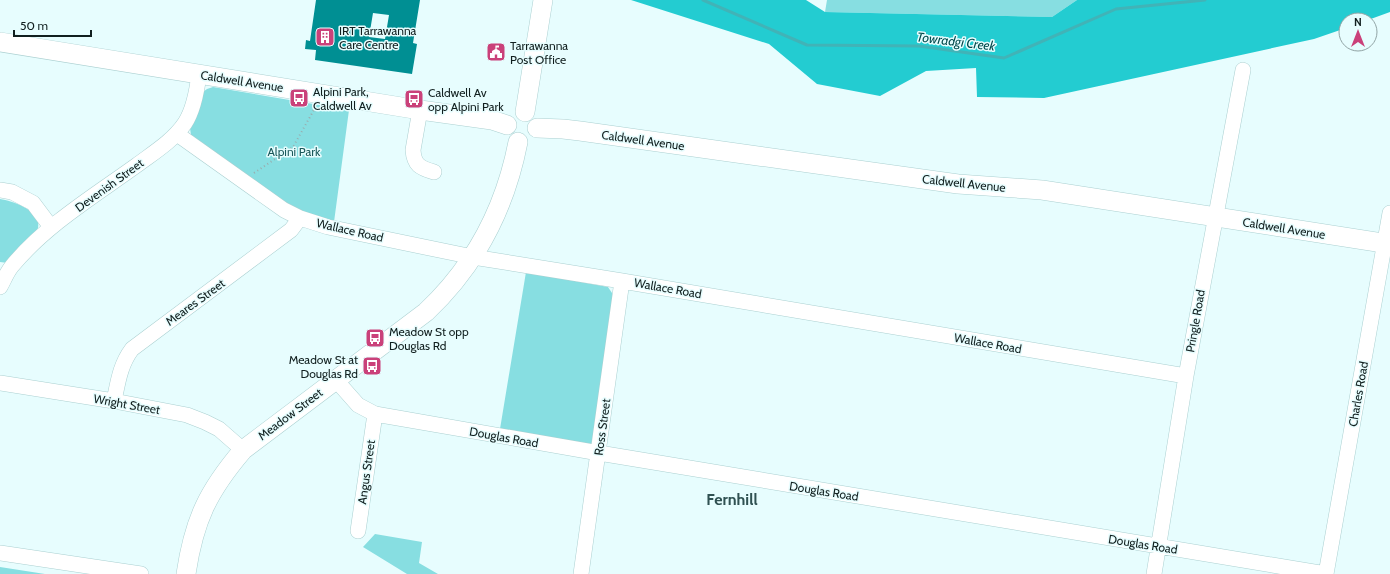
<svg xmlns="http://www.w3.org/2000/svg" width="1390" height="574" viewBox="0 0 1390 574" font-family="Cabin,sans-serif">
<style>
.green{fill:#87dee1}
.forest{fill:#23ccd1}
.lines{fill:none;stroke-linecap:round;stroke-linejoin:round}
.stream{stroke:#41b3b7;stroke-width:3}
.building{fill:#008f93;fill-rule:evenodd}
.minor-casing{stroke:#abd0d1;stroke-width:16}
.major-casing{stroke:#abd0d1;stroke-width:20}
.path{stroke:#99acad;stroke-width:2;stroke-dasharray:1 3;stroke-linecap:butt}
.minor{stroke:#fff;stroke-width:15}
.major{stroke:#fff;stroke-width:19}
.labels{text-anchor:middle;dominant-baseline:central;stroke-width:3;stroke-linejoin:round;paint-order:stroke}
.poi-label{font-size:12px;fill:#111f1f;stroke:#e7fdfe;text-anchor:start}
.street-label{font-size:12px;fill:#111f1f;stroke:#e7fdfe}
.park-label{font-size:12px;fill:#19585a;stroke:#e7fdfe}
.water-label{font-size:13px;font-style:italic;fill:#024a4c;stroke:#e7fdfe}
.district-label{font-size:16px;font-weight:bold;fill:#305152;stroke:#e7fdfe}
</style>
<rect width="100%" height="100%" fill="#e7fdfe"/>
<path class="green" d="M827,0H1077L1052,17L825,12Z
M213,87L349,110L334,222L309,215L279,201L191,135L190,128L203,92L207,89Z
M0,199C14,201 45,212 37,231C34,239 15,256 8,263L0,262Z
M526,272L608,287L616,299L593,446L500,429Z
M375,534L422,542L419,563L438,574H407L363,547Z
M0,567L45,574H0Z"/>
<path class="forest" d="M631,0H806L825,12L1052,17L1077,0H1390V12L1368,20H1346V28L1314,39L1044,98L977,97L976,68L926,71L880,96L817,84L769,44Z"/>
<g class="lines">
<path class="stream" d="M703,0L807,45L919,46L1004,58L1116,9L1205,0"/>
</g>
<path class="building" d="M316,0H420L413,43L417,44L412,74L315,60L316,50L305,49L306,40L310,41ZM373,13L389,15L385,39L369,37Z"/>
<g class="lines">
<g class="minor-casing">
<path id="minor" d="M420,110L413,150C414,165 420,168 434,172
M177,134L284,210L300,218L328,227L473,257L622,281L1186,376
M0,190L12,192L33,203L51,227
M0,287C4,280 7,272 12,266C46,225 94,196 137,165C153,153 173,141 185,123C194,109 197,91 199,74
M335,379L358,405L375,414L599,453L1326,574
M0,383L114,401L187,415L205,422L219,429L243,450
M114,401C118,382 120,365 132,349L291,230L300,218
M358,531L375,414
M0,553L141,574
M581,574L622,281
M1154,574L1186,376L1243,70
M1326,574L1390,213"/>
</g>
<g class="major-casing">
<path id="major" d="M0,42L420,110L492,120L507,125
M525,112L543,0
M537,128L563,129L580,131L958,184L1042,190L1390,244
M186,574C194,520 208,491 243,450L426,312C476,265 505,209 518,142"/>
</g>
<path class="path" d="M254,173L293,147L315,108"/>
<use href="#minor" class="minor"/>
<use href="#major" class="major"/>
</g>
<defs>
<g id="building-square" transform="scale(1)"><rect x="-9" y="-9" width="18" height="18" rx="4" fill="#ca417a" stroke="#e7fdfe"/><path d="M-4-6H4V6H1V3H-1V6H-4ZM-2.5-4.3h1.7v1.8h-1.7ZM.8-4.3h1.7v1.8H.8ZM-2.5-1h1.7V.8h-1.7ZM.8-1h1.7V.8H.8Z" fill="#fff"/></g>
<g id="civic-square" transform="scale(1)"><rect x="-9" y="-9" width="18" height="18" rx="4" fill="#ca417a" stroke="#e7fdfe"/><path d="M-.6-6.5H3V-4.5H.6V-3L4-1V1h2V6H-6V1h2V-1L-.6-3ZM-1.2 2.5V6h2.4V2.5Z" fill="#fff"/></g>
<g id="bus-square" transform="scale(1)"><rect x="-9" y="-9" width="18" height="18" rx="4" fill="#ca417a" stroke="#e7fdfe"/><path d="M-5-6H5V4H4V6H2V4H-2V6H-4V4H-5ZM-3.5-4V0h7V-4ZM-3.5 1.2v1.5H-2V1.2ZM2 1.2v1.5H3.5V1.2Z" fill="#fff"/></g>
</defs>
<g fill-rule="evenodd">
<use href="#building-square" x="325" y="37"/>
<use href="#civic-square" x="496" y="52"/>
<use href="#bus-square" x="299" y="98"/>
<use href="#bus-square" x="414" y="99"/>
<use href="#bus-square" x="375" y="338"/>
<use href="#bus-square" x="372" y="366"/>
</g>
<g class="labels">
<g class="poi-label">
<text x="339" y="30">IRT Tarrawanna<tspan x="339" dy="14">Care Centre</tspan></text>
<text x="510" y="45">Tarrawanna<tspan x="510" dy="14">Post Office</tspan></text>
<text x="313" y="91">Alpini Park,<tspan x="313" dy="14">Caldwell Av</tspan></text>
<text x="428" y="92">Caldwell Av<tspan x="428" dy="14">opp Alpini Park</tspan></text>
<text x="389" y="331">Meadow St opp<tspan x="389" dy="14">Douglas Rd</tspan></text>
<text x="358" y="359" text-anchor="end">Meadow St at<tspan x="358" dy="14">Douglas Rd</tspan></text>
</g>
<g class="street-label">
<text transform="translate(242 81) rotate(9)">Caldwell Avenue</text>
<text transform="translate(643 140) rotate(8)">Caldwell Avenue</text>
<text transform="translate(964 183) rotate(6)">Caldwell Avenue</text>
<text transform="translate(109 185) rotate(-36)">Devenish Street</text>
<text transform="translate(1284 228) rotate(9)">Caldwell Avenue</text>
<text transform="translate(350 230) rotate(13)">Wallace Road</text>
<text transform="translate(668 288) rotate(10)">Wallace Road</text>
<text transform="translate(195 302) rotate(-36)">Meares Street</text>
<text transform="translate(1195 321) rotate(-80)">Pringle Road</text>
<text transform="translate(988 343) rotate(10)">Wallace Road</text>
<text transform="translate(1358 394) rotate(-80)">Charles Road</text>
<text transform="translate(127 404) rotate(10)">Wright Street</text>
<text transform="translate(290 414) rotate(-37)">Meadow Street</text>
<text transform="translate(602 427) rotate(-82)">Ross Street</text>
<text transform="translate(504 437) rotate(10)">Douglas Road</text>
<text transform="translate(366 472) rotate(-82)">Angus Street</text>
<text transform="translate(824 491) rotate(9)">Douglas Road</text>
<text transform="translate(1143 544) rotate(9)">Douglas Road</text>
</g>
<g class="park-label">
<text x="294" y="151">Alpini Park</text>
</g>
<g class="water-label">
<text transform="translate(956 41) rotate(7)">Towradgi Creek</text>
</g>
<g class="district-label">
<text x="732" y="499">Fernhill</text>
</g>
</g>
<g transform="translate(1358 32)"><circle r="19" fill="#e7fdfe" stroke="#91a4a5"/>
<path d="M0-3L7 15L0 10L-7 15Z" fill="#ca417a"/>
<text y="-6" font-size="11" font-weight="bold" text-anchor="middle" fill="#111f1f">N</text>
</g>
<path d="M14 30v6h77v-6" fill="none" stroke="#111f1f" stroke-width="2"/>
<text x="20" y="30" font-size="12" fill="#111f1f" stroke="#e7fdfe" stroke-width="3" paint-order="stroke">50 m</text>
</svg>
